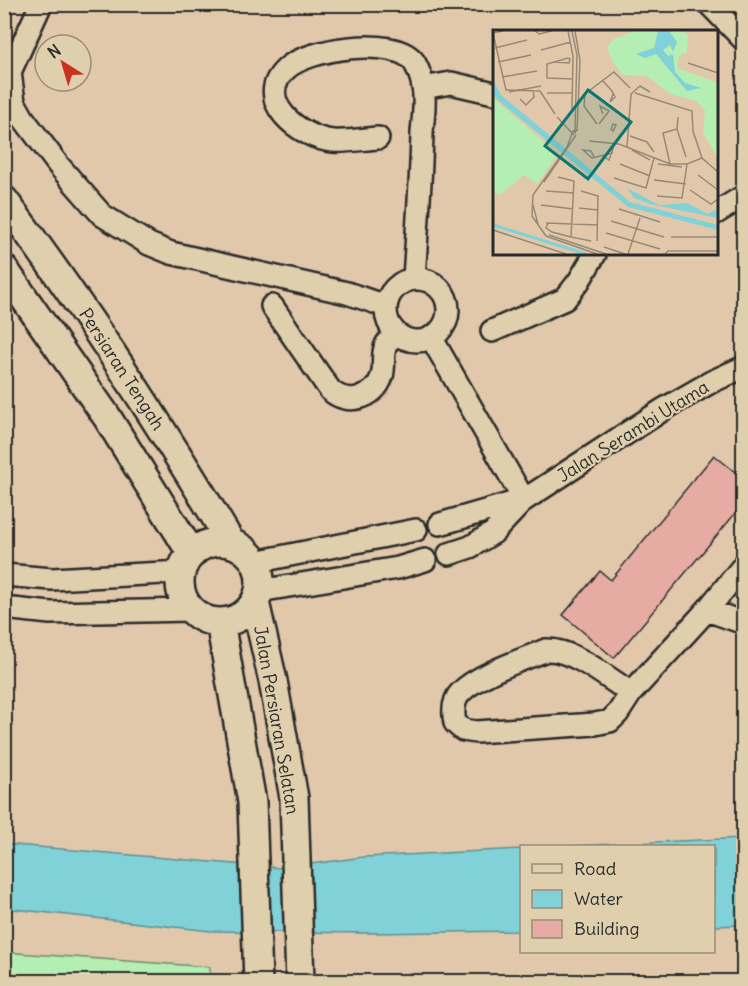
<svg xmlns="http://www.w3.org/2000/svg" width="748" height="986" viewBox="0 0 748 986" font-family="Delius,sans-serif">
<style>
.green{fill:#b5eeb2;stroke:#708c6e;stroke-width:1.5}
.water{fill:#81d2d8;stroke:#5f8f93;stroke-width:1.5}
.building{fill:#e6aca4;stroke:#2b2b2b;stroke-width:1.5}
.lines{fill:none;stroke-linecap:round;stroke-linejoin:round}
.minor-casing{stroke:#2b2b2b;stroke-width:26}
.tertiary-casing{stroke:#2b2b2b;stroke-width:32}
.minor{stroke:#e0cfac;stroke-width:21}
.tertiary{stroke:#e0cfac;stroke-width:27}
.labels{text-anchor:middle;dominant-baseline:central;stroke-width:4.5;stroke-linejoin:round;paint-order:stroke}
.street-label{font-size:18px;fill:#2b2b2b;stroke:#e0cfac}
.inset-river{fill:none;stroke:#81d2d8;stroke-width:3}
.inset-road{fill:none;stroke:#988977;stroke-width:1.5}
.view{fill:#0f766e;fill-opacity:0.15;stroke:#0f766e;stroke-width:3}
.inset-edge{fill:none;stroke:#2b2b2b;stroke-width:3}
</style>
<rect width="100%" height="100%" fill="#e1c8aa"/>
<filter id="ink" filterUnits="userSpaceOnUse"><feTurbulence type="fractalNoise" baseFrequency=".0167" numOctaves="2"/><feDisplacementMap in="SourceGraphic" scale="12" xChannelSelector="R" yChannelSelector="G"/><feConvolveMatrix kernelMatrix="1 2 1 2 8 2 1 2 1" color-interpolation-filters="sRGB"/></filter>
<g filter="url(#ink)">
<path class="green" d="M4,952L210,967V981H5Z"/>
<path class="water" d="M743,838V925L714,926V846H570Z
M4,844L280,868L364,857L521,849V931L369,933L211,931L5,908Z"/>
<path class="building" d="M714,455L744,479V503L614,658L563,615L600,571L611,580Z"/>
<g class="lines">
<g class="minor-casing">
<path id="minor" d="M41,4L10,72L14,102L23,118L59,166L102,215L149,244L171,253L347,293L386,306
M709,4L744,40
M423,88L451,83L494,93
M378,138C363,139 347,142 333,141C300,138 252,100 286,69C306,49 395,35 414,62C418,68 422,80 423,87C426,101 423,119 422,133C421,182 417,230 414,279
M716,213L744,196
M386 310a31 31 0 1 1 62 0a31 31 0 1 1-62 0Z
M272,306L330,390C347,406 375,399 382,376C385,367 382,357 385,348C386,342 392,338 396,334
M492,331L565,299L579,281L595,254
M431,337L524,500
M440,524L523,500
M449,554L470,547L493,533L524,500L664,409L711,382L744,367
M255,562L416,530
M4,575L52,579L182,572
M259,591L398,568L425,560
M4,608L50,613L191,610
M707,610L744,623
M631,693C609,679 572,648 546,650C522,660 479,674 461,692C453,700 453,713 455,723L463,730L476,732L595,724L610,721L618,713L631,693L707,610L744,565"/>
</g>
<g class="tertiary-casing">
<path id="tertiary" d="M4,200C86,310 161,425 231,543
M4,269L107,417L192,554
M180 582a40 40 0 1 1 80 0a40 40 0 1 1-80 0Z
M255,602L273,681L294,798L300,982
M220,622L252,802L258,982"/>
</g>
<use href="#minor" class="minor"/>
<use href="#tertiary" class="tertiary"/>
</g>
</g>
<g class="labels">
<g class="street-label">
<text transform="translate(122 369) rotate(57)">Persiaran Tengah</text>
<text transform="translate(633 431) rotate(-32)">Jalan Serambi Utama</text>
<text transform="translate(277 720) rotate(80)">Jalan Persiaran Selatan</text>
</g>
</g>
<g transform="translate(493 30)">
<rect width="225" height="225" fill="#e1c8aa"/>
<path d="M141,1H189L195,5L194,22L186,26L184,38L225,53V128L210,103L212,80L203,71L177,64L154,46L130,45L119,31L114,17L121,9ZM0,68L65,124L44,154L31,145L8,164L0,163Z" fill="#b5eeb2"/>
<path d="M165,1H176L184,12L180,22L177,15L170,20L175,26L180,24L182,42L192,53L208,58L194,61L163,24L152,28L143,24L161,18ZM0,50L8,65L137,172L225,195V200L135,177L6,71L0,65ZM134,158L166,175L194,173L215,184L225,178V188L157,174L141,168Z" fill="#81d2d8"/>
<path class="inset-river" d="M0,195L93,224"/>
<path class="inset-road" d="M10,1L0,3L13,60L47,61L62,84M42,1L46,4L59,1M75,1L80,26L79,79M79,1L84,25L82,100M82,1L87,30L84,101M2,18L34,10M48,20L78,12M5,32L38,25M62,32L76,33L77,29L75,28L54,34V48L80,49M195,33L225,43M9,47L44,41M110,51L119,61L122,67L117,72L120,64M16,62L48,56M54,63H80M142,63L199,81L200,101L209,128L225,142M27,69L33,75L41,67L40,60M64,87L79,103M185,87L184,99L193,127M104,94L91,76L92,64L121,42L137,58M106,94L116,81L107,76L110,84M120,94L123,95L120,101L118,99ZM80,105L84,100L80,101L74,117L40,165L39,186L53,206L104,224M137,106L154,112L161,122M96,111L126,114L177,134H194L209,128M134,117L138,64L147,56L157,62M139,120L157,130M109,125L116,130L122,113M101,127L98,121L90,120L99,128L120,123M127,134L157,146M165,134L189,137M177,134L170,103L184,99M205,145L225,160M65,147L81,151L78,207L98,211M121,148L153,158L161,128M171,151L161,150L193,154M51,152L83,105M197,160L218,174L225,169M53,161L81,163M88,161L105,166L104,211M164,166L189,168L194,134M40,175L45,194M48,175L80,179M86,178L105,180M126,179L167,192M118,191L171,207M53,193L104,195M55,193L53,198L59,202L78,207M0,200L73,224M113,203L167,219M56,205L113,224M178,207H224M111,217L132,224M135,224L147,188M172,224L175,221H225"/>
<path class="view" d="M95,60L138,92L95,149L52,116Z"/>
<rect width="225" height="225" class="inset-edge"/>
</g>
<rect width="748" height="986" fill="none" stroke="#e0cfac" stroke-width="24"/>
<rect x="12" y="12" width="724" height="962" fill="none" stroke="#2b2b2b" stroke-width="2" filter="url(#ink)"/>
<rect x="520" y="845" width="195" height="108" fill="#e0cfac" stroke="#988d78" stroke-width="1.5"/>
<rect x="532" y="864" width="30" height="9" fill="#e0cfac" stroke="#988d78" stroke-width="1.5"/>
<text x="574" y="875" font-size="18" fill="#2b2b2b">Road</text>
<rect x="532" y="890" width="30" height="18" fill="#81d2d8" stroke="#988d78" stroke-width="1.5"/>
<text x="574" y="905" font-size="18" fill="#2b2b2b">Water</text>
<rect x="532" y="920" width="30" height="18" fill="#e6aca4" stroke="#988d78" stroke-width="1.5"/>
<text x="574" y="935" font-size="18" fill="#2b2b2b">Building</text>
<g transform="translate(63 63) rotate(323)"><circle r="28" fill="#e0cfac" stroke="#988d78" stroke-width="1.5"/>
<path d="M0-4.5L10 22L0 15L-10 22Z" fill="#c8321e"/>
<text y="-9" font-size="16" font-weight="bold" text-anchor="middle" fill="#2b2b2b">N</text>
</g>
</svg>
